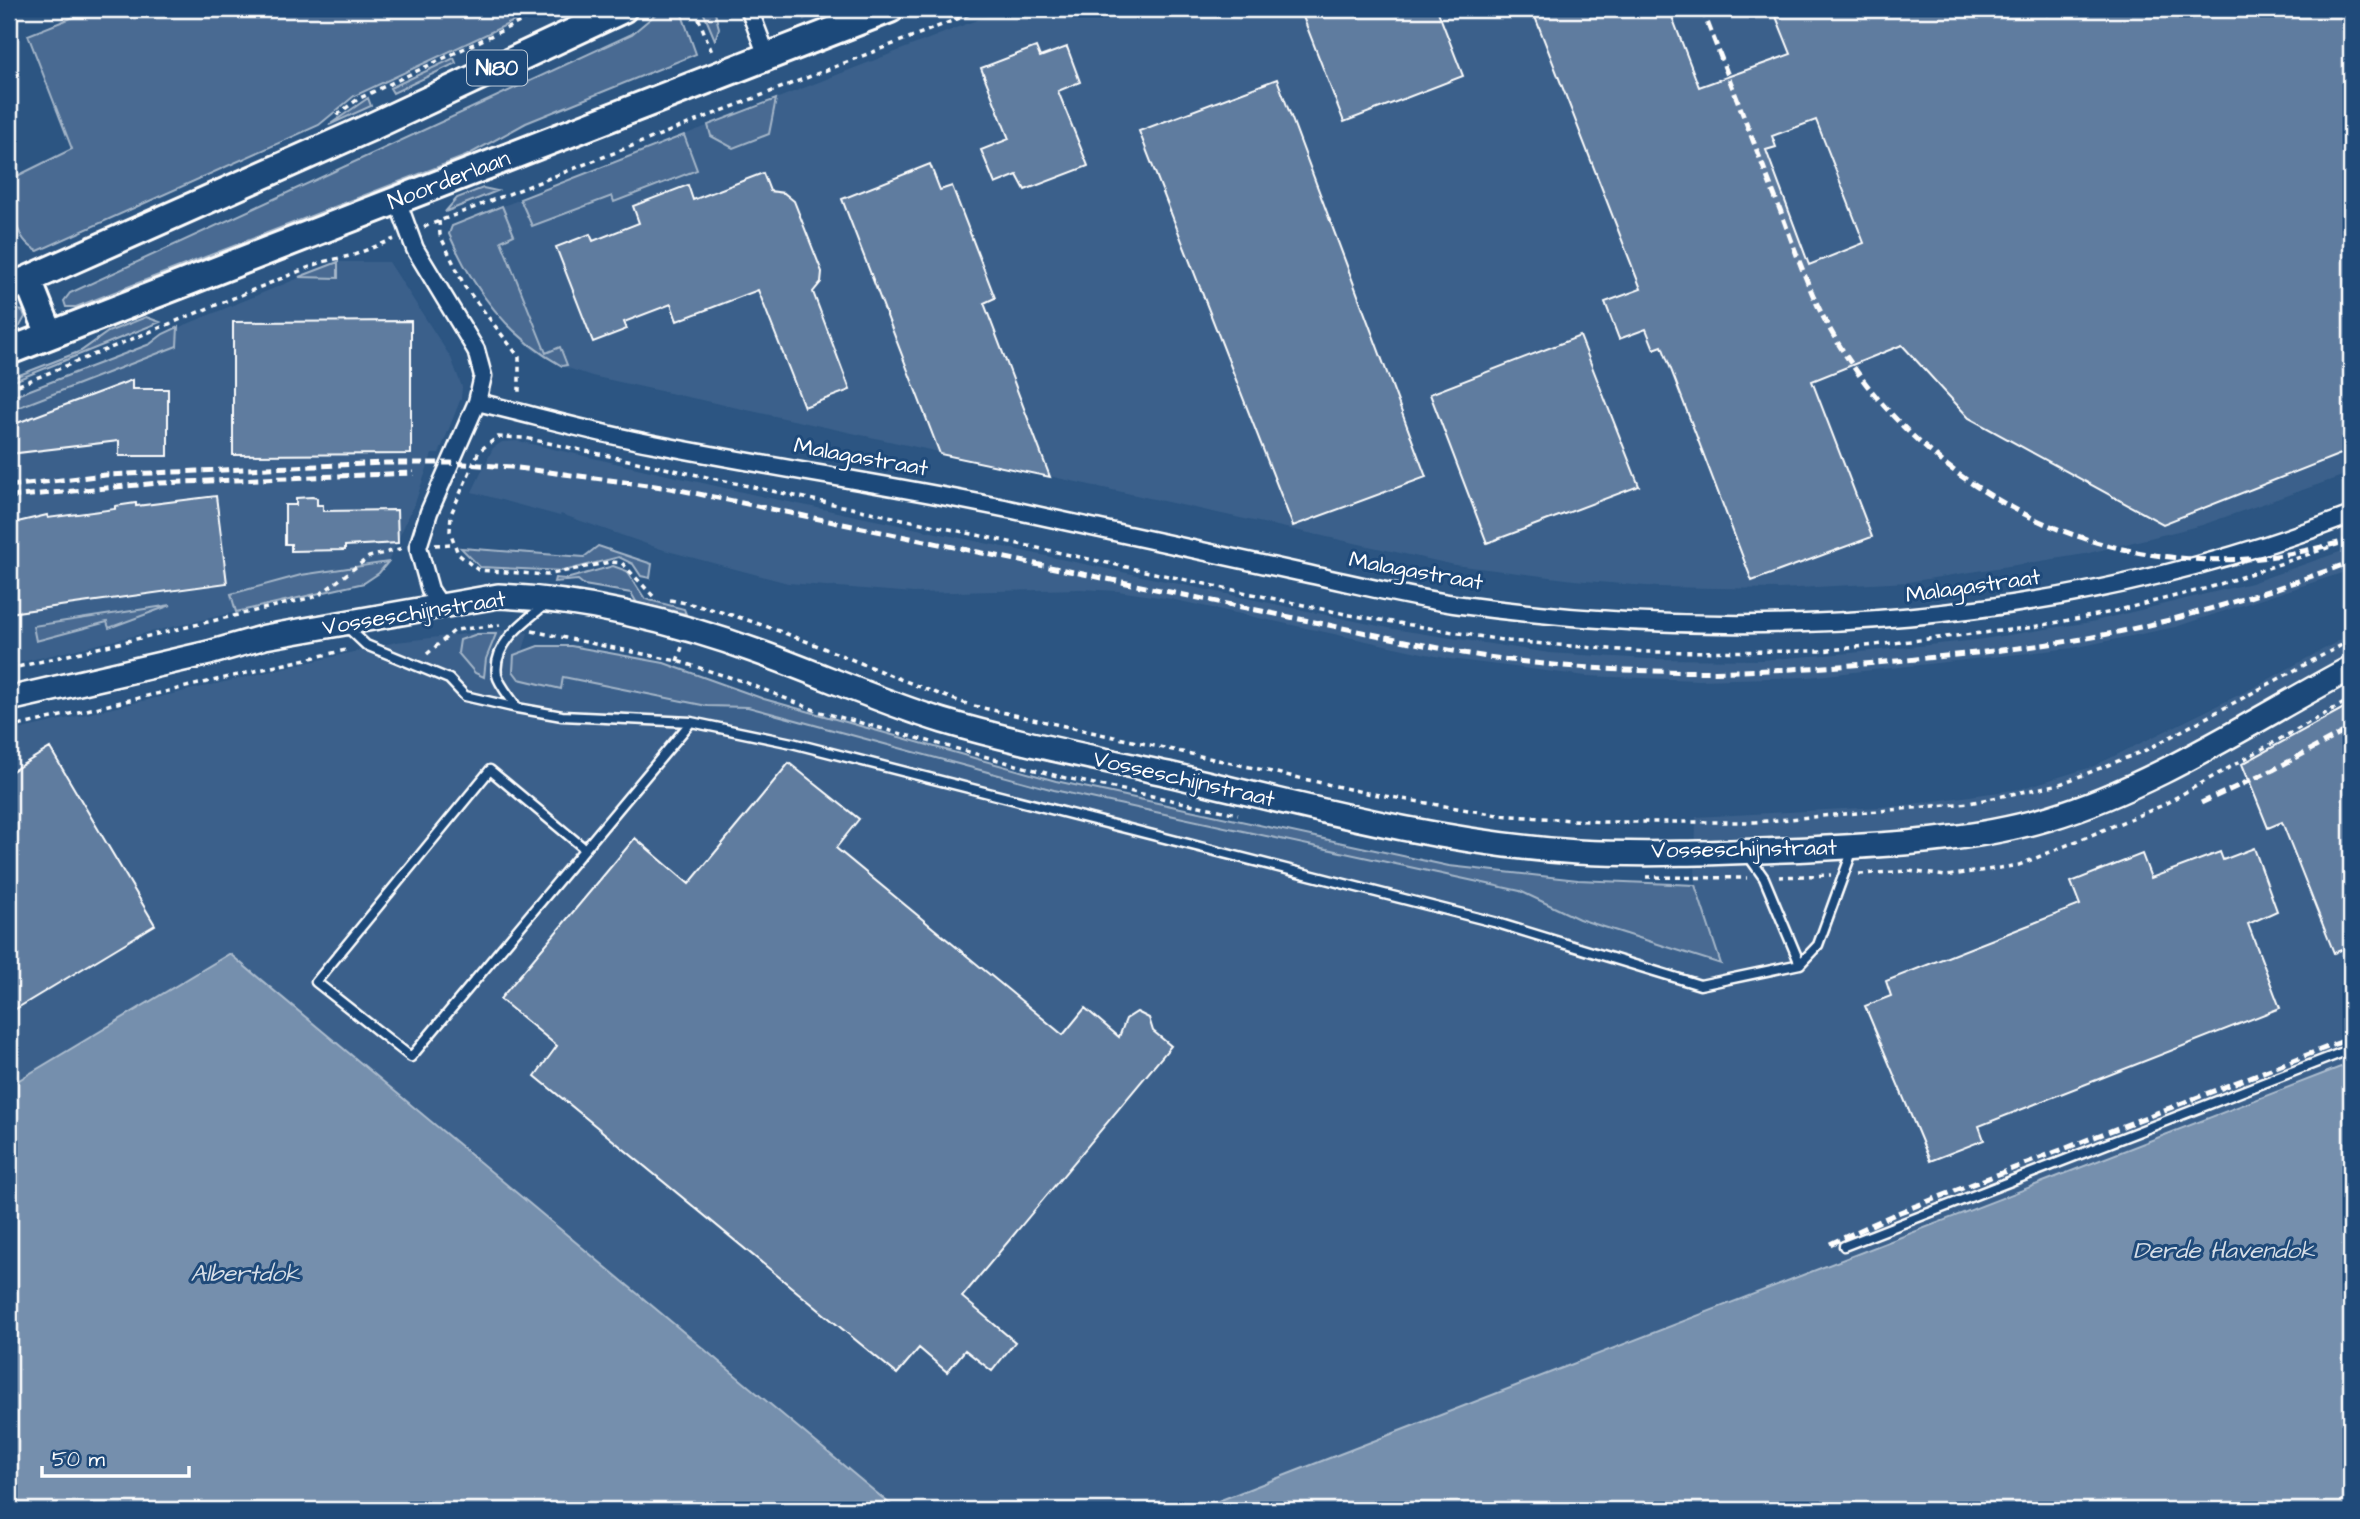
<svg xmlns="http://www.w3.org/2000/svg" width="2360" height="1519" viewBox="0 0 2360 1519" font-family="'Architects Daughter',sans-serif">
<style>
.built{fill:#3b618b}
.green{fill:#486b92;stroke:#a4b5c8;stroke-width:2}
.water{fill:#748fad;stroke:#acbcce;stroke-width:2}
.building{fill:#5e7c9f;stroke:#fff;stroke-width:2;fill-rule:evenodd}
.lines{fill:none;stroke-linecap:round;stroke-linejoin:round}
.lane-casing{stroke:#fff;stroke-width:13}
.street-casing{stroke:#fff;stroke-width:21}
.secondary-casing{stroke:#fff;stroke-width:28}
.primary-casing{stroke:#fff;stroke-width:32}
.path{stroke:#fff;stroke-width:3.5;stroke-dasharray:5 5;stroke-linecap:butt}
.lane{stroke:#1f4a7a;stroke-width:8}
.street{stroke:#1f4a7a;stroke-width:16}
.secondary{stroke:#1f4a7a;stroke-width:23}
.primary{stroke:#1f4a7a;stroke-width:26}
.rail{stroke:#fff;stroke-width:5;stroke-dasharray:10 5;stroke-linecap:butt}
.labels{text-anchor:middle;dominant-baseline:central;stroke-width:6;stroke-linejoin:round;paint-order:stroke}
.shield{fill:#1f4a7a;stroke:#bcc9d7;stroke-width:2}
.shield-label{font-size:21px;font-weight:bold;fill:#fff}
.street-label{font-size:23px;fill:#fff;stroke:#1f4a7a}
.water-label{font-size:24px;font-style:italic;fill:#d5dde6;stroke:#1f4a7a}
</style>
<rect width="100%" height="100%" fill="#2c5582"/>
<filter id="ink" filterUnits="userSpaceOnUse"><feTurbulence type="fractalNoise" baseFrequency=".0143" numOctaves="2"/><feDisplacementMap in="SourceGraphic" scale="14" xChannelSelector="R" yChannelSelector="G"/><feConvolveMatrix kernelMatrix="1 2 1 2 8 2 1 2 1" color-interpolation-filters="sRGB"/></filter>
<g filter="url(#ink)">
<path class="built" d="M1005,9H2351V473L2202,525L2085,554L1908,582L1779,589L1658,587L1574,580L1455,565L592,376L562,366L534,351L504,323L478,290L449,234L452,226Z
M338,262H389L451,358L462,387L461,398L439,454H432L416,500L388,562L265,584L232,594L236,612L9,665V398L150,344L163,334Z
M518,441L751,494L1393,629L1549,653L1648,659L1761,660L1851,653L1977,640L2091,622L2251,583L2351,548V570L2175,627L2073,648L1808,677L1699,680L1586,676L1450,659L1166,598L1118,591L1080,589L914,593L788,583L664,550L561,514L560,516L472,492L493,448L502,442Z
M499,630L528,633L523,650L514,655L513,671L520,679L561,689L562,677L707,706L748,707L1055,790L1520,891L1579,919L1720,963L1695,885L1696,817L1899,806L2020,789L2092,767L2255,687L2351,634V1063L1195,1510H897L230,955L9,1086V732L396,642Z"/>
<path class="green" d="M94,9H540L354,96L319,125L38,251C13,240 10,203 13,178L72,149L28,35Z
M662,9H680L696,54L526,123L466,156L76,307H66L64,301L70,293L632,34Z
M702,9H714L719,28L715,40Z
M786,9H843C822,16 806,20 786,9Z
M454,58L456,63L393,93L390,88Z
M368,98L371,106L329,125Z
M776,99L769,134L733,148L711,136L708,125Z
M684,135L697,170L614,202L612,196L532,226L520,199Z
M483,188L497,191L445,212L457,198Z
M502,206L514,235L501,241L546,353L560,347L567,365L562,366C508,336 474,291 449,234L452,226Z
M338,262V278L299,277Z
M9,308L23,311L25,317L20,326L9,331Z
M146,317L160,322L9,383V379L81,351L108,332Z
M178,327L177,346L9,411V398L150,344L163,334Z
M598,546L652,564L650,578L641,576L633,564L619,557L564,571L480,567L461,548L584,557Z
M388,562L379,573L364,583L236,612L231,594L301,575Z
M613,566L627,571L645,599L684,609L686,614L637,603L631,593L584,585L578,580L554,582L555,578L566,579Z
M171,605L109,628L107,622L36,641L33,626Z
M477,634H496L486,659L484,677L475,673L458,653L460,640Z
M538,646H571L664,663L764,699L1056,781L1449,866L1578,880L1695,885L1721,964L1579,919L1520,891L1054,790L748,707L707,706L563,677L561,689L519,679L513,671L514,655Z"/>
<path class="water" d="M229,954H230L897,1510H9V1086Z
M2351,1063V1510H1195Z"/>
<path class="building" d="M1300,9H1437L1463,76L1344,122Z
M1532,9H1669L1699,87L1791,54L1773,9H2045L2047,15L2065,9H2351V450L2163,524L1969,418L1902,345L1812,381L1872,537L1752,581L1662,346L1654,349L1646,329L1619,339L1605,302L1641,289ZM1816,120L1864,243L1809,265L1766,150L1776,147L1772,136Z
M1036,47L1040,57L1067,47L1080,82L1058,91L1088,166L1025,190L1017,175L995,184L981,150L1009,139L981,68Z
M1277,79L1426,477L1293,526L1139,131Z
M930,164L940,190L952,186L995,298L984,303L1050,477L940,454L842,199Z
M763,173L770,191L784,193L794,201L822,272L821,282L813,292L850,390L804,407L758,290L677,321L671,304L624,322L627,329L593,342L556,247L590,234L593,241L639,223L633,206L688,185L693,200Z
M411,321V454L233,455V322Z
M1580,336L1639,486L1487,543L1430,394Z
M132,380V389H168V456H119V441L9,454V426Z
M216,496L227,583L9,613V524L47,515L48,518L115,509V506L136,503V506Z
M312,497L317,498V505H323V511L397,510L398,543L345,546V550L291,551V544H285V505H296V498Z
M2351,704V946L2334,953L2282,822L2268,828L2242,764Z
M50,748L155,925L9,1013V773Z
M789,763L859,819L836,848L1063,1035L1085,1008L1119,1037L1126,1019L1137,1012L1149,1018L1153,1031L1171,1046L962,1297L1015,1342L992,1371L965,1350L947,1372L919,1348L897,1374L535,1076L557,1046L500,999L635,838L689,884Z
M2254,848L2277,911L2248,924L2280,1008L1979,1126L1984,1140L1930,1161L1865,1006L1891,996L1886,981L2080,905L2071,882L2142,854L2151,878L2220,852L2223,860Z"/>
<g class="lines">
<g class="lane-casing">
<path id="lane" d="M545,605C525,621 492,644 497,675C499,685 512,699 517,708L562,716L691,722
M347,627L366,645L449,679L465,696L517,708
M585,849L490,770L316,982L411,1057L691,722L792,743L1494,922L1700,985L1800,964L1818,945L1853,849
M1747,854L1764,878L1800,964
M1844,1246L2351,1049"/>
</g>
<g class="street-casing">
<path id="street" d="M749,9L767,56
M397,200L415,249L476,350L483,376L477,402L429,512L418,547L430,590L441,606
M477,402C536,416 595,433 654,444C774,468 894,485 1013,510C1107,530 1201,550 1294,571C1347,582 1401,596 1454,604C1757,646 2065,625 2351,515"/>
</g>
<g class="secondary-casing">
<path id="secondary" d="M9,699L209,653L265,637L498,596C589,600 676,622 761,653C822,675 881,702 943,721C1017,743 1093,757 1168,774C1304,806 1438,843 1577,852C1653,856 1732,852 1809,849C1888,845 1973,841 2049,818C2156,786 2253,720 2351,668"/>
</g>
<g class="primary-casing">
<path id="primary" d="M28,280L50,335
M9,288L371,127L623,9
M9,351L890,9"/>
</g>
<path class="path" d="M695,9L713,55
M801,9L805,19
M337,115L358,99L547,9
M439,221L440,235L465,287L519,357V396
M424,227L983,9
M9,389L322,262L354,255L394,239
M435,545L452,544
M653,596L622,563L610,562L547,575L478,570L458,554L450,531L451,514L479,451L498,437L525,438L1350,615L1508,641L1646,652L1821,651L2027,628L2107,613L2208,588L2351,540
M670,600C767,617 872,672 967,704
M532,631L677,661L742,681L817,711L1061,777L1238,814
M427,654L455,630L500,625
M677,661L682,647
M9,669L318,596L369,557L403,548
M974,706L1367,793L1498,815L1603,822H1755L1969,803L2060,784L2146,750L2351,640
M9,728L350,649
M1859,874L1909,871L1946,876L2019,865L2161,806L2351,699
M1646,877L1747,878
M1779,877L1831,875"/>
<use href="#lane" class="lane"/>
<use href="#street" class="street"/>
<use href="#secondary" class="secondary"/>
<use href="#primary" class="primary"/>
<path class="rail" d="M1702,9C1728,75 1753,141 1779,207C1794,246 1807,287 1827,324C1910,476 2073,570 2247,559C2283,557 2317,548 2351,540
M9,486L105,475L386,463H451L511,467L670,488L1463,653C1611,678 1759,675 1907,660C1964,654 2020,649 2076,640C2170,624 2261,595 2351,562
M9,497L159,483L414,473
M2201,803L2273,770L2351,728
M1830,1244L1895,1214L2351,1038"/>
</g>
</g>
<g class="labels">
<rect class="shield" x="467" y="50.5" width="60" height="35" rx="5"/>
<g class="shield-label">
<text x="497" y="68">N180</text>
</g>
<g class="street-label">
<text transform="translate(449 180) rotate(-21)">Noorderlaan</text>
<text transform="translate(861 457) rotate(10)">Malagastraat</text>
<text transform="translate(1416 571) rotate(10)">Malagastraat</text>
<text transform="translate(1973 586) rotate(-8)">Malagastraat</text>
<text transform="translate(414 613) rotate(-9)">Vosseschijnstraat</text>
<text transform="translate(1184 779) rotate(13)">Vosseschijnstraat</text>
<text transform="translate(1744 849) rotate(-1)">Vosseschijnstraat</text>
</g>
<g class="water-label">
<text x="2224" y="1251">Derde Havendok</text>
<text x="245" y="1274">Albertdok</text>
</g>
</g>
<rect width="2360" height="1519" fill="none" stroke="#1f4a7a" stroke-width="35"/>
<rect x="18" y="18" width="2325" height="1484" fill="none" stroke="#fff" stroke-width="2.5" filter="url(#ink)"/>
<path d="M42 1466v10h147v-10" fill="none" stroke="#ffffff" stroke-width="3.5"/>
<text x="52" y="1466" font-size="21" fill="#ffffff" stroke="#1f4a7a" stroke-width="5" paint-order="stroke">50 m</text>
</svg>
